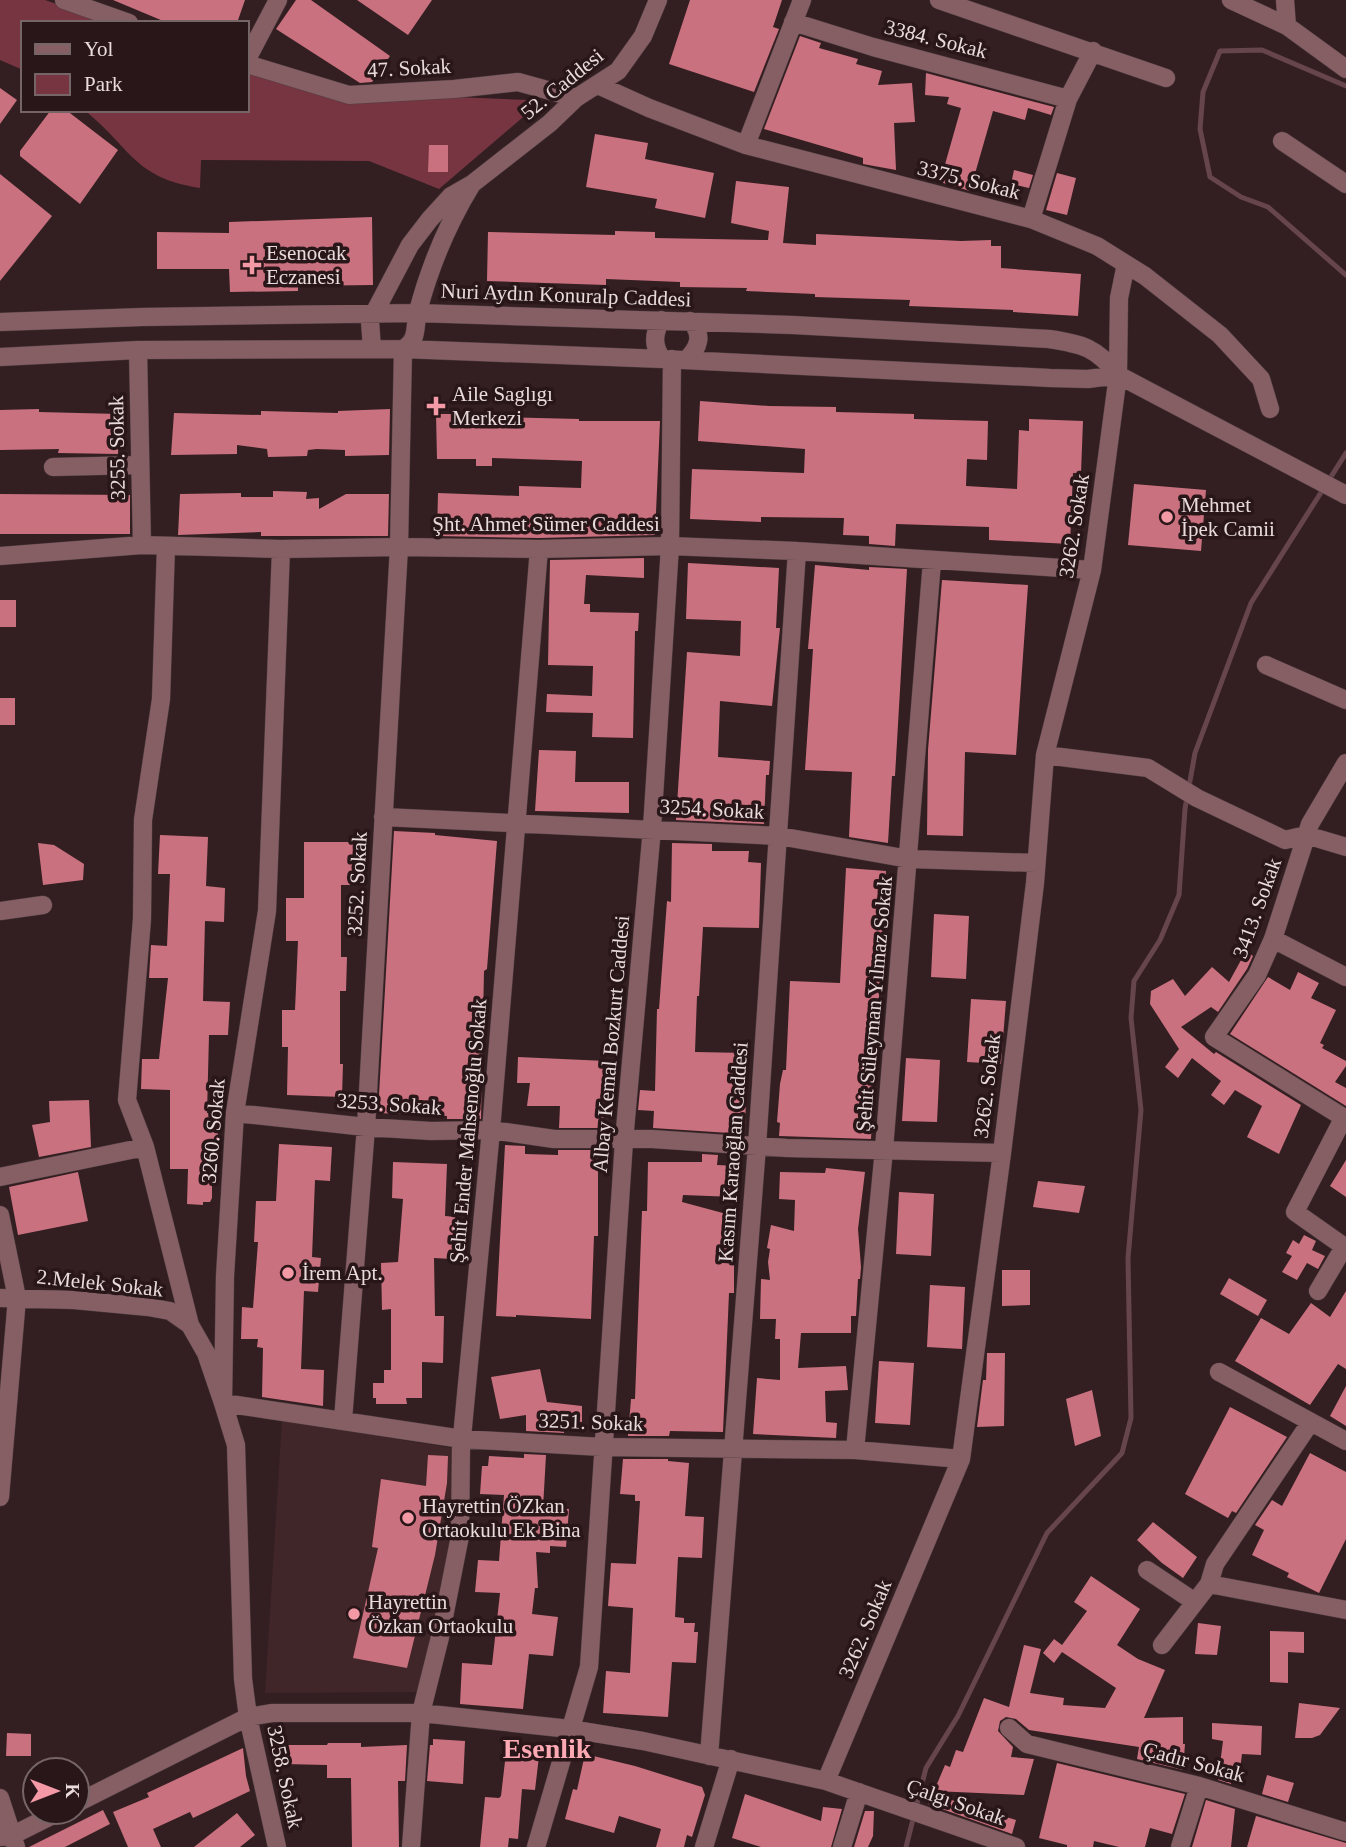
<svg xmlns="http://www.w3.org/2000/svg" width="1346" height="1847" viewBox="0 0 1346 1847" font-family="Georgia,serif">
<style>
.built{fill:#412629}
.green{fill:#763541}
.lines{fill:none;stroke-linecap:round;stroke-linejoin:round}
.stream{stroke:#67454d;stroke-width:5}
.building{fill:#ca717f}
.minor-casing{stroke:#503d40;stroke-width:19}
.minor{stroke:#855f64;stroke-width:18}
.poi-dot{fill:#f49aa7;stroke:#291618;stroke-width:2.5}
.labels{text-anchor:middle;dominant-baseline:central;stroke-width:7;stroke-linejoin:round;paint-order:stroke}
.street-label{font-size:21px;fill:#e9dbdc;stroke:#291618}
.poi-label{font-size:21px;fill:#e9dbdc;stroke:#291618;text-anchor:start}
.district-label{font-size:28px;font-weight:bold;fill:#feaab5;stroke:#291618}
</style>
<rect width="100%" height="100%" fill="#331f22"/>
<path class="built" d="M282,1421L459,1449L455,1535L419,1692L265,1693Z"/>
<path class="green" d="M0,0H45L111,23H23V70L0,60Z
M247,61L359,93L528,100L536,106L439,189L369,161L201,160L200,188C133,178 130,146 84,110H247Z"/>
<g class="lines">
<path class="stream" d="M1346,86L1262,50L1220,51L1203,92L1200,129L1210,177L1241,197L1268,207L1346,275
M906,1847L926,1768L958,1716L1047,1533L1122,1453L1131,1418L1128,1258L1141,1110L1131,1018L1134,981L1160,940L1179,895L1185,809L1195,753L1251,603L1346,453"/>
</g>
<path class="building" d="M113,0H245L237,23H168Z
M296,0H311L390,56L372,82L360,83L276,29Z
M357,0H432L408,35Z
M690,0H782L773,27L779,29L754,92L669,64Z
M800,36L821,43L819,48L858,59L856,64L882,71L878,85L912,83L915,122L894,123L896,170L863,164V158L764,129Z
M926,73L1054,107L1051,115L1028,108L1025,120L993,111L970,191L940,182L961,108L947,104L949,97L925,95Z
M0,88L17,100L0,124Z
M51,110H66L118,150L80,204L20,156V151Z
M595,134L648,143L645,159L714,173L705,218L655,208L657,199L586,187Z
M429,145H448V172H428Z
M1014,170L1033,175L1029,188L1011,184Z
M1057,173L1076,178L1067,215L1046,210Z
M0,174L52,216L0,281Z
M736,181L789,187L783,243L816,245V234L961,241L991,240V246H1001V268L1081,274L1078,316L1013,312V310L909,306L910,300L815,297V294L746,291L747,288L680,287V282L606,279V285L487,281L488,232L615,235V231L655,232V238L768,240L769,231L731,223Z
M372,217L373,285L298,286V291L230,292L229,269H157V232L229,233V222Z
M700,401L769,406L836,407V412L914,414V419L988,421L987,460L967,459L966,486L1017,489L1019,430L1029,431V419L1083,421L1081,473H1073L1070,544L989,540V527L896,524L895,546L869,544V536L843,535L844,518L761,517V522L690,519L692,469L804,473L805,449L698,441Z
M39,409V412L119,414L118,454L58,453L59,449L0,450V410Z
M390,409L389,455L345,456V450L317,449L308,450L307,456L268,457L267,449L237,445V454L171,455L174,413L261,415V411L338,413V411Z
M436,414H503V417L579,419V421H660L655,535L539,538L437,536L438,493L519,496V486L581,488L582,461L492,458V466H476V459H437Z
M1134,484L1206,490L1201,551L1128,545Z
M273,491L307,492L306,499L319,498V509L346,494H389L388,536H261V532L178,535L180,494L241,493V497H273Z
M0,494L130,495V534H0Z
M644,558V578L586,575L584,604H590V612L639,613L638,631H635L633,738L592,737L593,713L546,712L547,694L592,696L593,666L548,665L550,560Z
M688,563L779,568L776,628H780L772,706L720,701L718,757L770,761L769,775H766L764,824L676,820L687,652L740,656L741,621L686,619Z
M815,565L869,570V567L907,569L895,776H892L888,843L849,837L852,772L805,770L813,649H808Z
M942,580L1028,585L1016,755L965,752L963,836L927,835L928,750Z
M0,600H16V627H0Z
M0,698H15V725H0Z
M539,750L576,751L575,782H629V813L535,811Z
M394,831L435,833V835L497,841L487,969L484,971L481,1119H447V1116L378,1113Z
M160,835L208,837L206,886L225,888L224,922L205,921L203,1001L230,1002L228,1035H209L207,1113H212V1126H218V1140H212V1198L210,1202H203V1205L187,1204L188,1169H170V1090L141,1089L142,1059H159L168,978H149L151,945L167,946L170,874H158Z
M304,842H359V885H341V957H347L346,991H340V1064H343L342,1097L287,1095L288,1047H282V1010H295L298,941H286V898H304Z
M38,843L54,845L84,864L83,880L43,885Z
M672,843L712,844V851H749L748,862L761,863L759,928L703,927L699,996H697L695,1052L747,1053L745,1134L653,1128L654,1111L638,1110L640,1090L655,1091L657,1009H659L667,901L671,902Z
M846,868L886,871L871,1139L779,1136L780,1123L777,1122L780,1084L783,1070H786L790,981L840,983Z
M934,914L969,916L966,979L931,977Z
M1246,951L1253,956L1247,969L1218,1012L1211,1007L1181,1027L1214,1054L1216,1052L1301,1105L1279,1154L1247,1137L1262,1106L1235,1090L1224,1105L1211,1095L1221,1081L1192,1058L1178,1078L1165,1067L1179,1049L1150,1004L1151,991L1173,979L1185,996L1212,967L1229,982Z
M1298,972L1319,983L1311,998L1336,1010L1320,1043L1324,1045L1322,1048L1346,1061V1066L1335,1082L1346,1088V1106L1230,1034L1268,977L1290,990Z
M971,999L1006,1001L1001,1064L967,1062Z
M518,1057L606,1061L603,1128H559L560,1106H527L530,1083H517Z
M906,1058L940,1060L937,1122L902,1121Z
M89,1100L91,1147L39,1157L32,1125L50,1122L49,1101Z
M279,1144L332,1147L330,1181L315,1180L312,1257L321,1258L318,1292L304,1291L301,1369L324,1370L323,1406L262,1397L263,1348L257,1347L258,1339H241L242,1307L253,1308L258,1242H254L256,1201H276Z
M505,1145L525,1146V1154L558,1155V1150H598V1236H594L591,1319L516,1315V1317L496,1316Z
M702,1154L718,1155L717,1165L738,1166L735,1197L683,1195L682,1202L734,1216V1293H729L723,1432L670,1431L669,1436H628L631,1399H635L642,1211H647L648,1162H702Z
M1346,1160V1197L1330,1186Z
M393,1162L447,1164L445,1216L456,1217L452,1259L434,1258L435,1316H444L443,1363L422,1362V1398H406L407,1404H376V1398H373V1383H384V1370H391V1309L382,1310L381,1263L398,1262L403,1199L392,1198Z
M826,1168L865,1172L858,1229L861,1267L860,1279H858L856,1316H851V1333H801L798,1368L846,1366L848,1390L825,1391L826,1422L837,1423L836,1438L753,1434L757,1378L780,1380V1339H775L776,1319H760L761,1279L770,1280L768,1262L770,1249L767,1248L771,1225L794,1231L795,1200L779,1199L780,1172L825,1173Z
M78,1172L88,1221L18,1235L9,1187Z
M1038,1181L1085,1186L1079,1213L1033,1207Z
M899,1192L934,1194L931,1256L896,1254Z
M1304,1235L1316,1241L1312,1250L1325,1256L1318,1269L1307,1263L1297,1280L1282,1272L1292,1256L1286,1253L1293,1240L1299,1244Z
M1002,1270H1030V1305L1002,1306Z
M1229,1278L1267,1300L1258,1316L1220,1294Z
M930,1285L965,1287L962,1349L927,1347Z
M1346,1291V1369L1338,1364L1310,1405L1235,1361L1261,1318L1289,1334L1311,1303L1330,1317Z
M987,1353H1005L1004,1426L977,1427L983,1380H986Z
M879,1361L914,1363L910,1425L875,1423Z
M540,1369L547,1402L582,1406V1422L565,1421L564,1433L526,1431V1415L500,1419L491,1377Z
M1346,1386V1426L1330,1416Z
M1092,1390L1101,1436L1075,1446L1066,1399Z
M1230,1407L1287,1437L1236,1513L1232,1511L1228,1518L1185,1494Z
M1310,1453L1346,1472V1539L1319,1593L1287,1577L1289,1573L1252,1555L1264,1530L1255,1525L1272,1500L1282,1506Z
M524,1454L546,1455L543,1508L569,1509L566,1547L550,1546V1553L536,1552L538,1588H535L532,1614L558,1617L553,1656L529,1654L523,1709L460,1704L462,1663L492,1665L500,1593L475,1592L478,1560L499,1561L504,1495L480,1494L482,1466H488L489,1456L524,1458Z
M428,1455L448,1456L447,1483L435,1555L407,1668L353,1658L378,1548L372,1547L381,1479L426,1486Z
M623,1459H668V1461L689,1463L685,1516L704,1517L702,1558L678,1557L675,1617L684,1618V1623H695L694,1632H698L696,1663L672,1662L668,1717L603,1713L606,1671L630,1673L633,1608L608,1606L611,1563L636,1564L640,1501H635V1495L620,1494Z
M1153,1522L1197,1557L1183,1578L1162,1563L1137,1540Z
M1091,1576L1140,1609L1117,1645L1138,1659L1165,1670L1144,1718L1183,1717V1744H1185L1183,1770L1137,1759L1139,1747L1029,1730L1016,1719L1006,1717L1000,1721L998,1731L1013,1747L1011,1757L1034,1759L1024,1795L934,1791L945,1765L950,1767L956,1750L963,1752L984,1698L1009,1707L1024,1645L1041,1649L1030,1693L1064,1698L1063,1705L1105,1708L1116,1688L1062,1652L1054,1663L1043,1653L1054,1639L1062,1645L1087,1611L1074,1602Z
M1198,1623L1221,1626L1217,1655L1195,1654Z
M1270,1631L1304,1632V1653L1288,1652V1683L1270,1682Z
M1299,1703L1340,1708L1320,1735L1312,1738H1295Z
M1212,1723L1262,1726L1261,1755L1242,1754L1239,1778L1232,1777L1231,1784L1218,1780L1223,1741L1212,1739Z
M7,1733L31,1734V1756H6Z
M433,1739L465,1741L463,1784L427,1781L430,1745H433Z
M328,1743H361V1747L407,1745L405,1781H398L399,1847H352L351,1778H327V1765L284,1764V1745H327Z
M507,1744L540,1748L535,1790L522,1789L518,1839L509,1838L508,1847H480L485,1797L499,1798L501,1796Z
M243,1748L246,1776L250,1791L193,1818L190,1812L153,1829L161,1847H128L113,1812L149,1797L147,1793Z
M585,1754L635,1766L702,1787L705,1795L692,1837L687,1835L684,1847H656L661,1829L619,1816L614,1833L565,1819L573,1789L577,1790Z
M1057,1763L1185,1794L1172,1834L1150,1828L1145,1847H1119L1094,1841L1093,1847H1067V1845L1039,1838Z
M1267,1775L1294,1783L1288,1802L1262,1794Z
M745,1794L821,1821L823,1807L842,1809L831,1847H761L732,1838Z
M932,1794L1016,1820L1012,1834L928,1804Z
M1206,1800L1235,1809L1231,1847H1192Z
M103,1810L110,1824L65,1847H29Z
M865,1811H874L873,1836L868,1847H854Z
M237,1813L255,1835L240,1847H194Z
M1256,1816L1346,1843V1847H1247Z"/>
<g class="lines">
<g class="minor-casing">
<path id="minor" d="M64,0L129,23
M939,0L1166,78
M1231,0L1287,26L1346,69
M1285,0L1287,26
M793,22L873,47L1068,99
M247,59L278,0
M247,64L349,95L454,89L518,82L576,98
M598,85L649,108L746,145L1031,219L1097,246L1145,276L1220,335L1261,379L1270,409
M1282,141L1346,184
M746,145L802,0
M1031,219L1068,99L1093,51
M661,320C653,335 653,346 662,359
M0,322L142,317L417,313L793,325L1049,339C1082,344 1096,347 1118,375L1346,495
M372,349L370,321L410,245L430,219L451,196L472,184L550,123L576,98L618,71L643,36L658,0
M138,350L142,545
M0,357L138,350L403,349L662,359L1050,378L1088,379L1118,375
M686,360C699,348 704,334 690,321
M53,467L140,465
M166,546L161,699L143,820L142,919L127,1100L145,1147L190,1325
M0,556L142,545L281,549L399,547L539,549L670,546L797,551L1092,570
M1266,665L1346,700
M1045,755L1148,768L1197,798L1285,840L1306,835L1346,847
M1346,763L1310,824L1273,939L1257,975L1214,1037L1346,1119
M383,817L779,836L909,859L1036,863
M0,911L43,905
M1273,939L1346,977
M235,1113L366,1127L431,1131L491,1130L554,1139H652L787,1148L1002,1153
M1344,1117L1295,1212L1346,1248
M0,1177L145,1147
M0,1215L17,1298L0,1497
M1318,1291L1344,1247
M0,1298L74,1300L148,1307L170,1311L190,1325L206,1353L223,1403L462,1439L602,1447L855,1450L961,1459
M1219,1372L1346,1441
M343,1420L366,1127L399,547L403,349C419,340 414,327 418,311C430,266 448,223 472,184
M855,1450L884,1149L932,561
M1147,1570L1195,1602
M1209,1584L1346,1610
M1162,1645L1209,1584L1215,1564L1310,1423
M1009,1728L1027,1744L1199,1786L1346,1832
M709,1756L757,1146L797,551
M826,1781L961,1459L1002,1153L1035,883L1045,755L1092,570L1118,375L1119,298L1126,264
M0,1798L16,1847
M77,1803L248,1717L272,1713H421L570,1729L643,1741L826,1781L1016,1847
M0,1837L11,1836L59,1812
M277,1847L248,1717L243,1679L236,1445L223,1403L225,1276L235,1113L267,911L281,549
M411,1847L421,1713L440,1637L460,1536L461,1448L491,1130L539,549
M536,1847L589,1667L624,1141L652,828L670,546L672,359
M704,1847L731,1759
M842,1847L859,1792
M1180,1847L1199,1786"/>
</g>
<use href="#minor" class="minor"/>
</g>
<g class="poi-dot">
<path d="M248.5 254.5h7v7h7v7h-7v7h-7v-7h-7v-7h7z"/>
<path d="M432.5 395.5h7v7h7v7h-7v7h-7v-7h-7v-7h7z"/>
<circle cx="1167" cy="517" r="7"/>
<circle cx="288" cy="1273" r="7"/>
<circle cx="408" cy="1518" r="7"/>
<circle cx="354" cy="1614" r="7"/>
</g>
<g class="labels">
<g class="street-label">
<text transform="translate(936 39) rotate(14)">3384. Sokak</text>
<text transform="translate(409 68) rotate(-3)">47. Sokak</text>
<text transform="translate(562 84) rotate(-39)">52. Caddesi</text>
<text transform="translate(969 180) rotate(14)">3375. Sokak</text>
<text transform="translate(566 295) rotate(2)">Nuri Aydın Konuralp Caddesi</text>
<text transform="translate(117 448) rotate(-91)">3255. Sokak</text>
<text x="546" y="524">Şht. Ahmet Sümer Caddesi</text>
<text transform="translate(1074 526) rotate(-81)">3262. Sokak</text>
<text transform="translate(712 809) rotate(3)">3254. Sokak</text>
<text transform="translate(357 884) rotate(-87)">3252. Sokak</text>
<text transform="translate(1257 908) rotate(-70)">3413. Sokak</text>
<text transform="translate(874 1004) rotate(-85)">Şehit Süleyman Yılmaz Sokak</text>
<text transform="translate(611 1044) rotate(-85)">Albay Kemal Bozkurt Caddesi</text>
<text transform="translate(987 1086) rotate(-83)">3262. Sokak</text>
<text transform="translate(389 1104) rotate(4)">3253. Sokak</text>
<text transform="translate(213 1131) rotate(-85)">3260. Sokak</text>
<text transform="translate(468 1131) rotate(-85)">Şehit Ender Mahsenoğlu Sokak</text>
<text transform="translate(733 1152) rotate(-86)">Kasım Karaoğlan Caddesi</text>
<text transform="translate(100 1283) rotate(6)">2.Melek Sokak</text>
<text transform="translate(591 1422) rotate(2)">3251. Sokak</text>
<text transform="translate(865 1629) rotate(-67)">3262. Sokak</text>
<text transform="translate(1194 1762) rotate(15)">Çadır Sokak</text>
<text transform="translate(285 1777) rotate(78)">3258. Sokak</text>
<text transform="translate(956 1802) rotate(19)">Çalgı Sokak</text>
</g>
<g class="poi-label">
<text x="266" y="253">Esenocak<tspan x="266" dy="24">Eczanesi</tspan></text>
<text x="452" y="394">Aile Saglıgı<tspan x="452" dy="24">Merkezi</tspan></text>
<text x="1181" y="505">Mehmet<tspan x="1181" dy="24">İpek Camii</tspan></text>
<text x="302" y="1273">İrem Apt.</text>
<text x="422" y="1506">Hayrettin ÖZkan<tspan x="422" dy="24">Ortaokulu Ek Bina</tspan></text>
<text x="368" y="1602">Hayrettin<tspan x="368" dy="24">Özkan Ortaokulu</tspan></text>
</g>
<g class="district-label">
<text x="547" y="1748">Esenlik</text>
</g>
</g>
<rect x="21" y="21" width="228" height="91" fill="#291618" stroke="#766566" stroke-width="2"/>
<rect x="35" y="44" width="35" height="10" fill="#855f64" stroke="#766566" stroke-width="2"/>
<text x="84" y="56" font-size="21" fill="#e9dbdc">Yol</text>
<rect x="35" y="74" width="35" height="21" fill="#763541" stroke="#766566" stroke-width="2"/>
<text x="84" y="91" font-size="21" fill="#e9dbdc">Park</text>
<g transform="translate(56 1791) rotate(90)"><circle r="33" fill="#291618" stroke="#766566" stroke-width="2"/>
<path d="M0-5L12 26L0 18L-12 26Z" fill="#f49aa7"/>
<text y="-10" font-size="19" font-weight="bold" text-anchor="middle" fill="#e9dbdc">K</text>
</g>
</svg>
